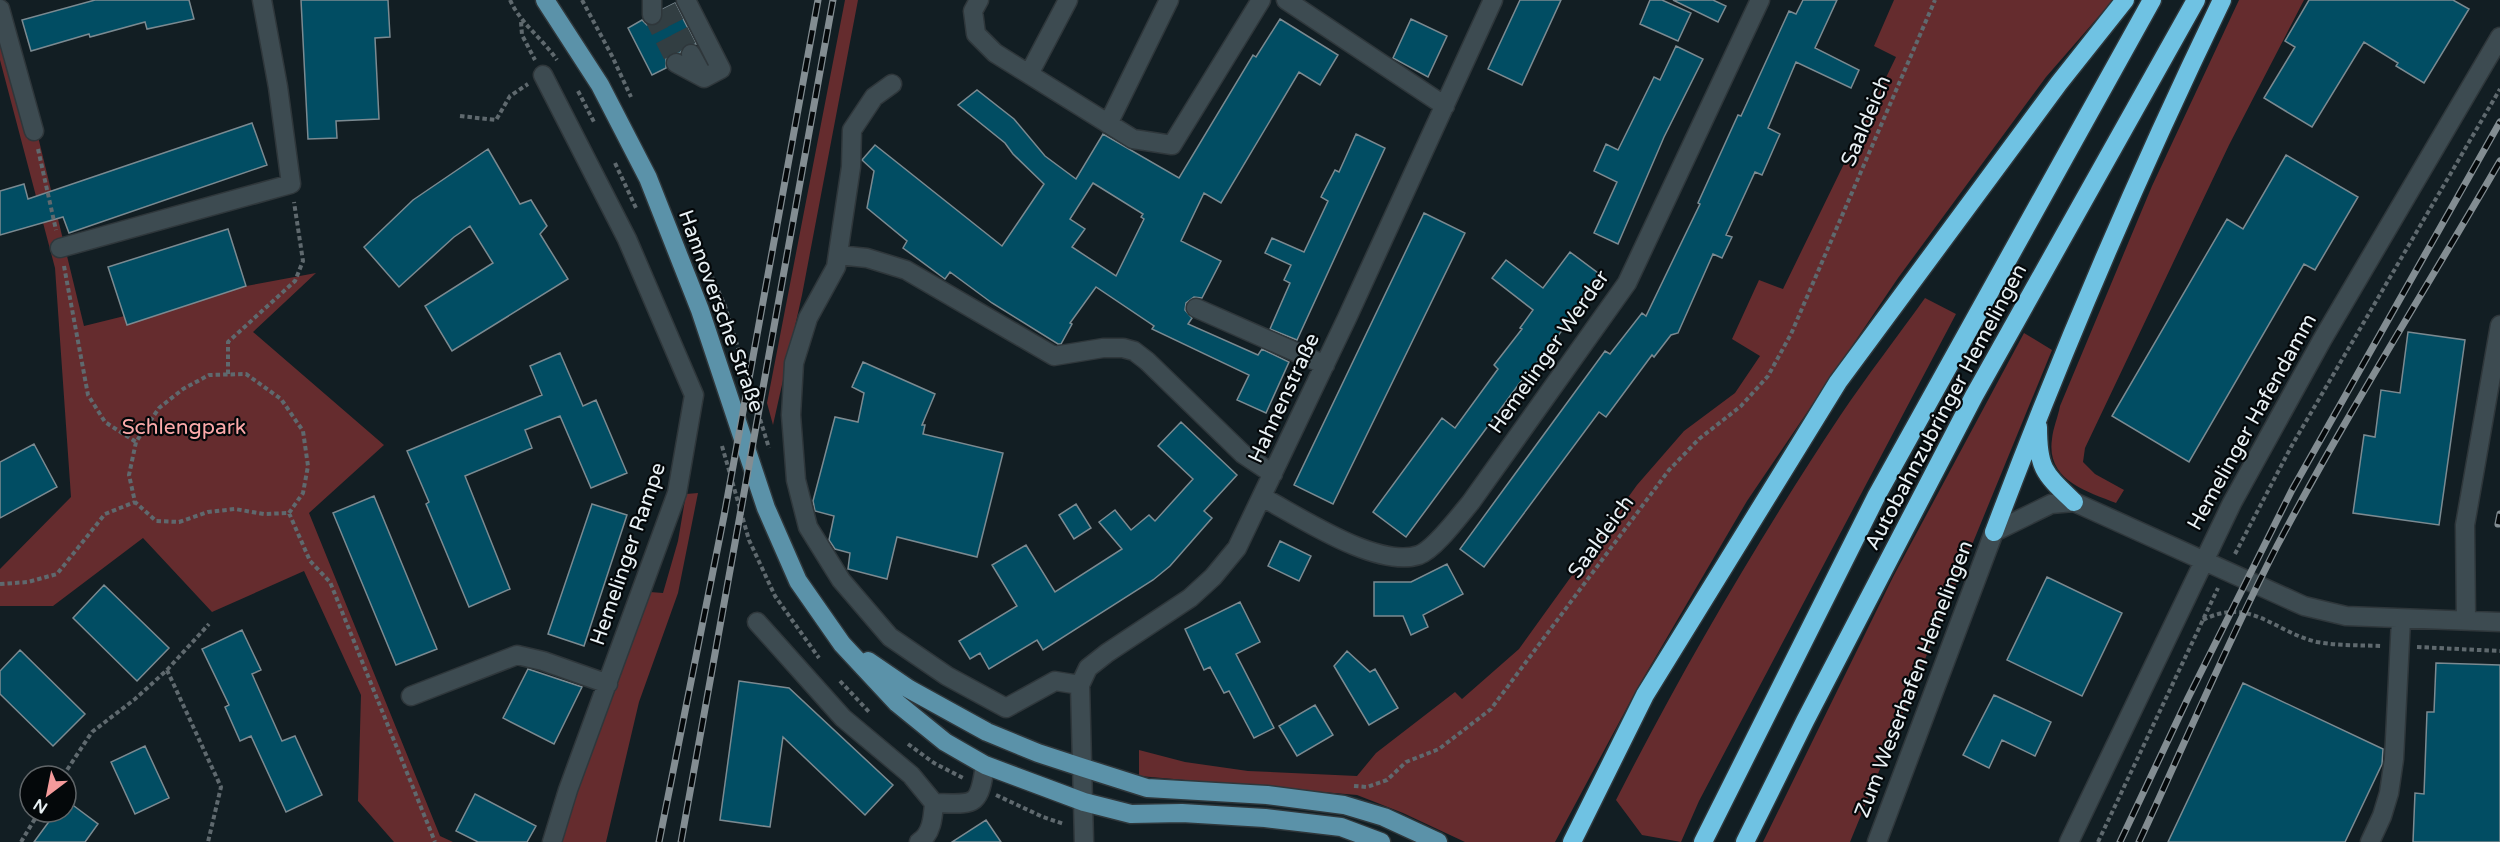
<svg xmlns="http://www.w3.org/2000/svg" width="2500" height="842" viewBox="0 0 2500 842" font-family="'Varela Round',sans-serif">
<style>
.green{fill:#652c2e}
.building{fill:#014d63;stroke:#7b8a91;stroke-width:1.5;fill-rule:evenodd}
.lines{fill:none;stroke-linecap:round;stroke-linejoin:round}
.minor-tunnel{stroke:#323e42;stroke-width:18;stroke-dasharray:18 9;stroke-linecap:butt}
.minor-casing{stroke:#2f373b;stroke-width:21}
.major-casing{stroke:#2f373b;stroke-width:21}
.highway-casing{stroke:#2f373b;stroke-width:21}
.path{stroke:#5f696e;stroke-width:4;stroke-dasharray:4.5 3;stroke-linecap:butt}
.minor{stroke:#3d4b51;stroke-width:18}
.major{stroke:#5b92a9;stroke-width:18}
.highway{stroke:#6fc2e3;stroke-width:18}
.rail-casing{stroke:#838d92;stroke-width:7}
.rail{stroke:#04080a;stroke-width:4.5;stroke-dasharray:14;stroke-linecap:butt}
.labels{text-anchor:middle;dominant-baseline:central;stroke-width:4.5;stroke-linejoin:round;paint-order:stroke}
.street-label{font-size:21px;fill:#e9f1f5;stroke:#04080a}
.park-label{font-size:21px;fill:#fdaaaa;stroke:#04080a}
</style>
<rect width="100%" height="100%" fill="#121e23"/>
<path class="green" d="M845,0H858L802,295L773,425L767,403Z
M1894,0H2113L2046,77L1898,278L1747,501L1638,687L1555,842H1465L1403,813L1357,795L1139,776V750L1185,762L1248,771L1357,776L1376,753L1455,692L1462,699L1519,649L1637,485L1684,431L1735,393L1760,356L1732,339L1759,280L1783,289L1896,57L1874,46Z
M2239,0H2304L2229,145L2085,448L2083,462L2095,474L2124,490L2116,503C2086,491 2046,480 2052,439C2053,428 2058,417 2060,406L2152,186Z
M9,17L84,326L246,286L316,273L253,332L384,445L309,513L440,836L453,842H394L358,801L361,695L304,571L212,612L143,538L53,606H0V569L71,497L55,268L0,60V19Z
M1925,298L1956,314L1699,801L1681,842L1642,835L1616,800C1683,668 1758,540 1840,416C1867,376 1897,337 1925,298Z
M2024,333L2052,350L1850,842H1763L1893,577Z
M698,493L678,593L639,702L606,842H562C586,757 616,673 650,592L663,593L678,541L686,494Z"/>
<path class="building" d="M95,0H189L194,19L147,29L145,22L90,37L89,34L31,51L22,20Z
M301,0H388L390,37L375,38L379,119L336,121L337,138L308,139Z
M1520,0H1561L1522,85L1488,69Z
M1650,0H1662L1691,13L1678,41L1640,24Z
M1673,0H1713L1726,6L1718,22Z
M1803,0H1837L1815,48L1859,70L1851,88L1796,62L1768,128L1780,134L1762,175L1755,172L1726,235L1732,237L1722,258L1713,254L1678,333L1671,335L1654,357L1652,355L1606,417L1599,412L1484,567L1460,549L1605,351L1610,354L1642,313L1646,316L1700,204L1698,203L1738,115L1741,116L1789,11L1796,14Z
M2309,0H2453L2469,9L2424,83L2396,66L2398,63L2364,42L2312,127L2264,98L2295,47L2285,41Z
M675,3L696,44H686L680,53L670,54L666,58V68L652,75L628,28L642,20L647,25H657L662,20L663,9Z
M1280,19L1338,55L1320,85L1299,72L1221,203L1204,193L1181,241L1221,261L1202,298L1194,297L1186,303L1185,310L1192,318L1188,324L1258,355L1262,349L1289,362L1266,413L1237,400L1249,375L1152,329L1154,326L1096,287L1070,323L1072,324L1061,344H1058L992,303L950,272L945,279L903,248L907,241L867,208L874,171L862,160L875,145L1002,246L1044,184L1013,154L1005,143L958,105L977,90L1014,119L1045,156L1076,179L1103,134L1179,178L1253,55L1256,57ZM1093,183L1143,214L1141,217L1144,219L1116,276L1072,247L1085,229L1070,219Z
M1411,19L1447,36L1428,77L1393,58Z
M1676,46L1703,59L1664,137L1618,244L1594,233L1617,182L1594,171L1606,144L1618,150L1654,77L1660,80Z
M252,123L267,165L69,233L63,217L0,235V191L24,184L28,199Z
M1356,134L1385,148L1297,340L1270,329L1290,283L1284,280L1291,265L1265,253L1272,238L1304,252L1328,201L1321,197L1335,170L1339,172Z
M488,149L520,204L531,200L547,226L540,234L568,279L452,351L425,306L493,263L470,226L454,237L399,287L364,247L413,200Z
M2286,155L2358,197L2315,270L2304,264L2189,462L2112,416L2227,219L2243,229Z
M1424,213L1465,233L1333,504L1294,485Z
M228,229L246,286L127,325L108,267Z
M1570,252L1602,276L1549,348L1519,384L1406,537L1373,512L1442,418L1455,428L1498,369L1494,365L1522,329L1520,328L1533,310L1492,278L1506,260L1543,288Z
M2408,332L2465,340L2439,525L2353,513L2364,435L2375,437L2381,390L2400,393Z
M560,353L583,406L596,400L627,473L591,488L560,416L525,430L532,448L465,476L510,589L469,607L426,504L429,502L407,451L542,395L530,366Z
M863,362L935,394L922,425H925L923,434L1003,453L977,557L897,537L887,579L848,569L850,553L835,549L829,540L834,516L815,511L813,501L835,417L858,422L864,393L852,387Z
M1181,422L1237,475L1204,511L1212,518L1170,566L1153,580L1043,650L1037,640L989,669L980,653L970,659L959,641L1017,606L992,565L1026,545L1055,592L1122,549L1099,522L1115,510L1131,530L1149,515L1155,521L1193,479L1158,446Z
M34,444L57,487L0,518V462Z
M374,496L437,649L396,665L333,513Z
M592,504L627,515L584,646L548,634Z
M1076,504L1091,528L1074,539L1059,515Z
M1280,541L1311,556L1299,581L1268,566Z
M1447,564L1463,594L1423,615L1428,627L1411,635L1403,616H1374V582H1411Z
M2047,577L2122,613L2082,696L2007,660Z
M104,585L169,648L137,681L73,618Z
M1240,602L1260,642L1236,654L1274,728L1254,738L1229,691L1224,693L1210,667L1204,670L1185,629Z
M242,630L261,670L252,674L282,741L295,736L322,795L286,812L251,736L240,741L225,707L229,705L202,649Z
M20,650L85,714L53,746L0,694V671Z
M1347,651L1370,672L1375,669L1398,708L1369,725L1334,666Z
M2436,663L2500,665V842H2413L2415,793L2424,794L2427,712H2434Z
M528,669L582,687L554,744L503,718Z
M739,681L789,688L893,785L865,815L783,737L770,827L720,820Z
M2243,683L2383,749L2382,764L2345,842H2168Z
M1994,695L2051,722L2035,756L2002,740L1989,768L1963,755Z
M1315,705L1333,735L1297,756L1279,726Z
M145,746L169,798L135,814L111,762Z
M475,794L536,826L527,842H478L456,831Z
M66,800L98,824L85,842H34L56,812H66Z
M986,820L1001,842H952Z"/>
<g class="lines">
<path class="minor-tunnel" d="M667,7L691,54
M652,15L676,63"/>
<g class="minor-casing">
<path id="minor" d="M686,0L721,69L704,78L691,54
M979,0L973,11L976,34L995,53L1133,139L1172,145L1261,0
M1286,0L1445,106
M0,9L34,131
M652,15V0
M676,63L704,78
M1029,74L1068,0
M543,75L627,239L694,395L677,493L568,790L552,842
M892,84L874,97L852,130L851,167L836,267L808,318L794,363L791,415L796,480L808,527L841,580L890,637L947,676L1006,708L1055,681L1080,685
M1108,124L1169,0
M60,248L291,184L278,87L262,0
M838,255L867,258L906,270L1054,356L1103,348H1123L1134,351L1147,361L1243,454L1273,474
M1196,308L1325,365
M1262,497C1300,517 1377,569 1419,555C1435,549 1460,515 1471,502L1627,283L1760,0
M2466,620L2465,525L2500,325
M757,622L843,718L911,775L934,803
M411,696L517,655L543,661L608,684
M934,803C975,804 979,808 985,765
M919,842C932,834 933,817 934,803
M1084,842L1080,685L1088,668L1107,653L1190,598L1213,577L1237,548L1347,318L1493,0
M1877,842L1994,532L2051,504L2074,502L2304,606L2346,616L2500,622
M2069,842L2232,503L2322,340L2500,37
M2370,842L2382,816L2389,793L2394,759L2401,619"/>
</g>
<g class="major-casing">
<path id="major" d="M545,0L600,85L648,178L700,310L766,508L798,581L842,644L897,703L945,742L985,765L1084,802L1131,814L1182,813L1265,818L1341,827L1381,842
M868,661L909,689L987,732L1038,753L1084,768L1147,788L1267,795L1344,805L1384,817L1438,842"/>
</g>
<g class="highway-casing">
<path id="highway" d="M2038,427C2038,469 2044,473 2074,502
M1994,532C2062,351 2138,174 2222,0
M1572,842L1645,695L1838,382L2059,83L2125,0
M1703,842L1877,495L2152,0
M1745,842L1805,721L1974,396L2196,0"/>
</g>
<path class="path" d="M510,0C521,24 542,38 557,60
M582,0L612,56L631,97
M521,22L522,35L535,60
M578,91L595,124
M460,116L496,120L510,96L528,84
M38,149L56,230
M615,163L636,208
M697,243L725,306L769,448
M64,266L88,395L105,422L136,442
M228,374V342L295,281L303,261L294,202
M722,446L749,540L775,596L819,658
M289,513L303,493L308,466L303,431L281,399L246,374L209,375L183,389L159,408L136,442L129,475L135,502L156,521L179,522L208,512L235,509L264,514L289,513L310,561L330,582L435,842
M2235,554L2291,447L2500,89
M0,584L28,582L57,574L105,514L135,502
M2203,620C2250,596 2274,632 2317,642C2339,646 2360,645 2382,646
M2417,647L2500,651
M167,670L221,787L208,842
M840,681L870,713
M908,744L934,763L963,778
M63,776L92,732L135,699L167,670L209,624
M1354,786L1367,787L1387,780L1406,762L1439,749L1491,709L1669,470L1699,439L1741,406L1768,376L1791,334L1935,0
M996,795L1043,817L1064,824
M21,842L39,812
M2098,842L2218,588"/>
<use href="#minor" class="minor"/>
<use href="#major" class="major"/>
<use href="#highway" class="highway"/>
<g class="rail-casing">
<path id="rail" d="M2498,524L2500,514
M659,842L724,516L818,0
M681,842L833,0
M2120,842L2188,698L2292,490L2500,122
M2139,842C2185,743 2227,643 2277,546C2346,415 2426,289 2500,161"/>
</g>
<use href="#rail" class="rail"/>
</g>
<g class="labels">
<g class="street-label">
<text transform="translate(1866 121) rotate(-67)">Saaldeich</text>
<text transform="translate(721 311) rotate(70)">Hannoversche Straße</text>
<text transform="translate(1549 352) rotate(-55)">Hemelinger Werder</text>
<text transform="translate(1284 398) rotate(-65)">Hahnenstraße</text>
<text transform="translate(1946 407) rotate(-62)">Autobahnzubringer Hemelingen</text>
<text transform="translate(2252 422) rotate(-61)">Hemelinger Hafendamm</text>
<text transform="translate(1601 537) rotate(-54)">Saaldeich</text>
<text transform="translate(628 554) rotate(-71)">Hemelinger Rampe</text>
<text transform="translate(1914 679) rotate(-69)">Zum Weserhafen Hemelingen</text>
</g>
<g class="park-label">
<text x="184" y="427">Schlengpark</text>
</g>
</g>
<g transform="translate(48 794) rotate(212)"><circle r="28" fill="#04080a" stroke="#606568" stroke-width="1.5"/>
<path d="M0-4.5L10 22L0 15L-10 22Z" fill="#f59b9b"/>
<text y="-9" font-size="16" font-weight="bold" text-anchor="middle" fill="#e9f1f5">N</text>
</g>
</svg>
